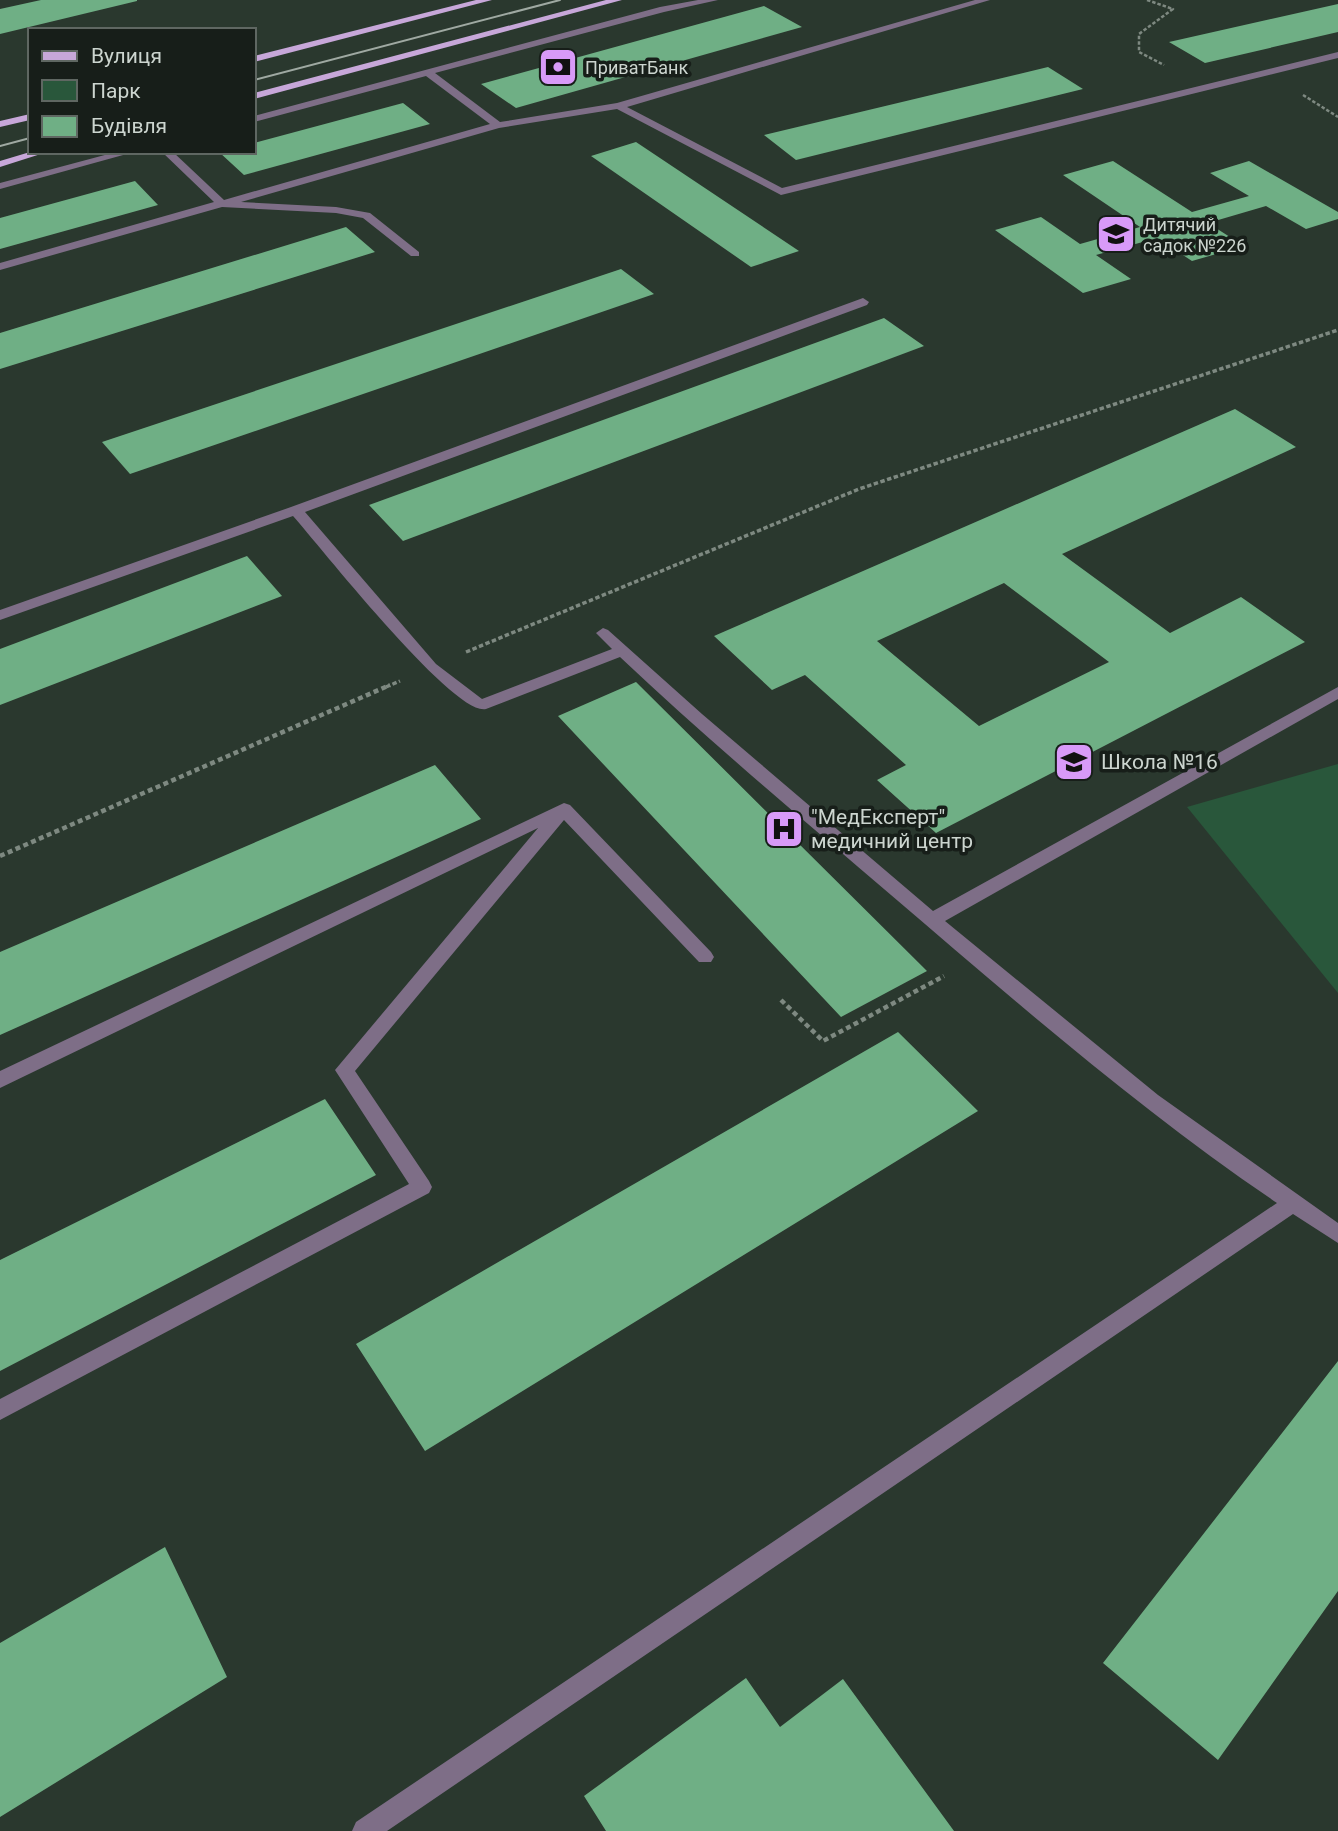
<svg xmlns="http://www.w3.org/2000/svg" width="1338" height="1831" viewBox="0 0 1338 1831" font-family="Roboto,sans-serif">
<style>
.green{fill:#29573b}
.building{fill:#6faf85;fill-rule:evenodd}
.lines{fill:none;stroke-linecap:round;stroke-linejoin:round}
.path-far2{stroke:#7e8981;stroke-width:2.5;stroke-dasharray:3.5 2;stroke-linecap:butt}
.path-far1{stroke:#7e8981;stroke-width:3.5;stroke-dasharray:4.5 2.5;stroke-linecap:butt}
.path{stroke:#7e8981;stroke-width:4.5;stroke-dasharray:5 3.5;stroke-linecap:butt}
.minor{fill:#7e6e87;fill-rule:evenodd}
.major{fill:#c7a7d9;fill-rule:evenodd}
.tram{stroke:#9fa9a2;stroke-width:2}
.labels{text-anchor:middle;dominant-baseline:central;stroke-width:7;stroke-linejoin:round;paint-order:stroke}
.far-poi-label{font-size:18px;fill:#ccd5cf;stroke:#171e19;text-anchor:start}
.poi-label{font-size:21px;fill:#ccd5cf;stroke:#171e19;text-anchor:start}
</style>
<rect width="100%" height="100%" fill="#2a382e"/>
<path class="green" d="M1338,764V993L1187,807Z"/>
<path class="building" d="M41,0H137V1L0,34V9Z
M1338,4V32L1205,63L1169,42Z
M764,6L802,27L516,108L481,84Z
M1048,67L1083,89L796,160L764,135Z
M403,103L430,124L244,175L219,152H254V143Z
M636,142L799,251L751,267L591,156Z
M1113,161L1192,212L1249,196L1210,173L1249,161L1338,212V219L1306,229L1266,206L1208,223L1244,246L1192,261L1157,238L1096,255L1131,279L1083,293L995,230L1041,217L1080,244L1140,227L1063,175Z
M135,181L158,205L0,249V218Z
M346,227L375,252L0,369V333Z
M621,269L654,294L130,474L102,442Z
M884,318L924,346L403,541L369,505Z
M1235,409L1296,447L1062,554L1170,633L1241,597L1305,642L936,833L877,780L906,765L805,675L772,690L714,636ZM1004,583L1109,662L979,726L877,641Z
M247,556L282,596L0,705V649Z
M636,682L784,829L927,971L841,1017L558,716Z
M435,765L481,819L0,1035V952Z
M898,1032L978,1111L425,1451L356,1344Z
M325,1099L376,1175L0,1371V1260Z
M1338,1361V1591L1218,1760L1103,1663Z
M165,1547L227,1677L0,1817V1643Z
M746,1678L780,1727L843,1679L954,1831H606L584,1796Z"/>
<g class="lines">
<path class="path-far2" d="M1147,0L1173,9L1139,34V52L1164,65
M1303,95L1338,117"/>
<path class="path-far1" d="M466,652L859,489L1338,330
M386,687L400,681"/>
<path class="path" d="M0,856L390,685
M781,1000L823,1041L944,976"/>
<path class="minor" d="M698,0H718L664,12L435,73L500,122L617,103L975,0H990L627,107L782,188L1338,52V58L781,195L617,109L499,128L241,202L336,207L370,213L419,252V256H411L363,218L336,213L222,207L0,270V263L214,202L162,152H173L224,200L490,124L426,76L254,122V116L660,7Z
M116,152H134L0,189V183Z
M863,298L869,302L867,305L305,512L436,664L482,699L612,649L596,633L603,628L608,630L702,714L933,911L1338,687V699L945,921L1158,1095L1338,1223V1243L1293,1214L387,1831H352L356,1822L1277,1203C1141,1111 1016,1002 891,895C800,817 708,740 620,657L486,709C454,717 319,545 293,516L0,620V610L291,507Z
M564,803L570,805L711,952L714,957L711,962H699L564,820L355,1071L429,1181L432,1187L429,1193L0,1420V1399L409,1184L335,1070L538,828L0,1088V1071Z"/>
<path class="major" d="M476,0H492L254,62V56Z
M606,0H622L254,99V93Z
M30,114V120L0,127V121Z
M30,152H47L0,167V161Z"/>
<path class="tram" d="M254,80L560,0
M0,146L30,138"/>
</g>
<defs>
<g id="bank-square" transform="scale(2.0125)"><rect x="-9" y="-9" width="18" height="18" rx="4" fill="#d89af8" stroke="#171e19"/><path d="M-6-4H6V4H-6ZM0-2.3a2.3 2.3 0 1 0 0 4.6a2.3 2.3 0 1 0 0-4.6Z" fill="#111"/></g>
<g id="school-square" transform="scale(2.0125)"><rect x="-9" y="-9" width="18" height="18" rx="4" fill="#d89af8" stroke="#171e19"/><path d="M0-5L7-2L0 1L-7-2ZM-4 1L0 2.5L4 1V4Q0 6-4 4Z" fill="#111"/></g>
<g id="hospital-square" transform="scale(2.0125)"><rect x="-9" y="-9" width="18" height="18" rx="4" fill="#d89af8" stroke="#171e19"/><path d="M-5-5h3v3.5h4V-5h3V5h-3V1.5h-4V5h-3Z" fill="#111"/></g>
</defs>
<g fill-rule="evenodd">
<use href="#bank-square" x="558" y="67"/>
<use href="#school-square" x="1116" y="234"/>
<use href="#school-square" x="1074" y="762"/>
<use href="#hospital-square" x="784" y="829"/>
</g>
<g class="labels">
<g class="far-poi-label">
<text x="585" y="67">ПриватБанк</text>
<text x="1143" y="224">Дитячий<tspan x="1143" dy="21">садок №226</tspan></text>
</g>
<g class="poi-label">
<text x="1101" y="762">Школа №16</text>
<text x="811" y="817">"МедЕксперт"<tspan x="811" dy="24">медичний центр</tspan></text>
</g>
</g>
<rect x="28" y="28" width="228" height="126" fill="#171e19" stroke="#5f6762" stroke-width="2"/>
<rect x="42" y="51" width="35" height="10" fill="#c7a7d9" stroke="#5f6762" stroke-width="2"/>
<text x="91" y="63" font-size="21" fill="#ccd5cf">Вулиця</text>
<rect x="42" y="80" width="35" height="21" fill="#29573b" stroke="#5f6762" stroke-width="2"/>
<text x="91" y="98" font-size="21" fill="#ccd5cf">Парк</text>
<rect x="42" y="116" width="35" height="21" fill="#6faf85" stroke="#5f6762" stroke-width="2"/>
<text x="91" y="133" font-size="21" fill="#ccd5cf">Будівля</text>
</svg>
